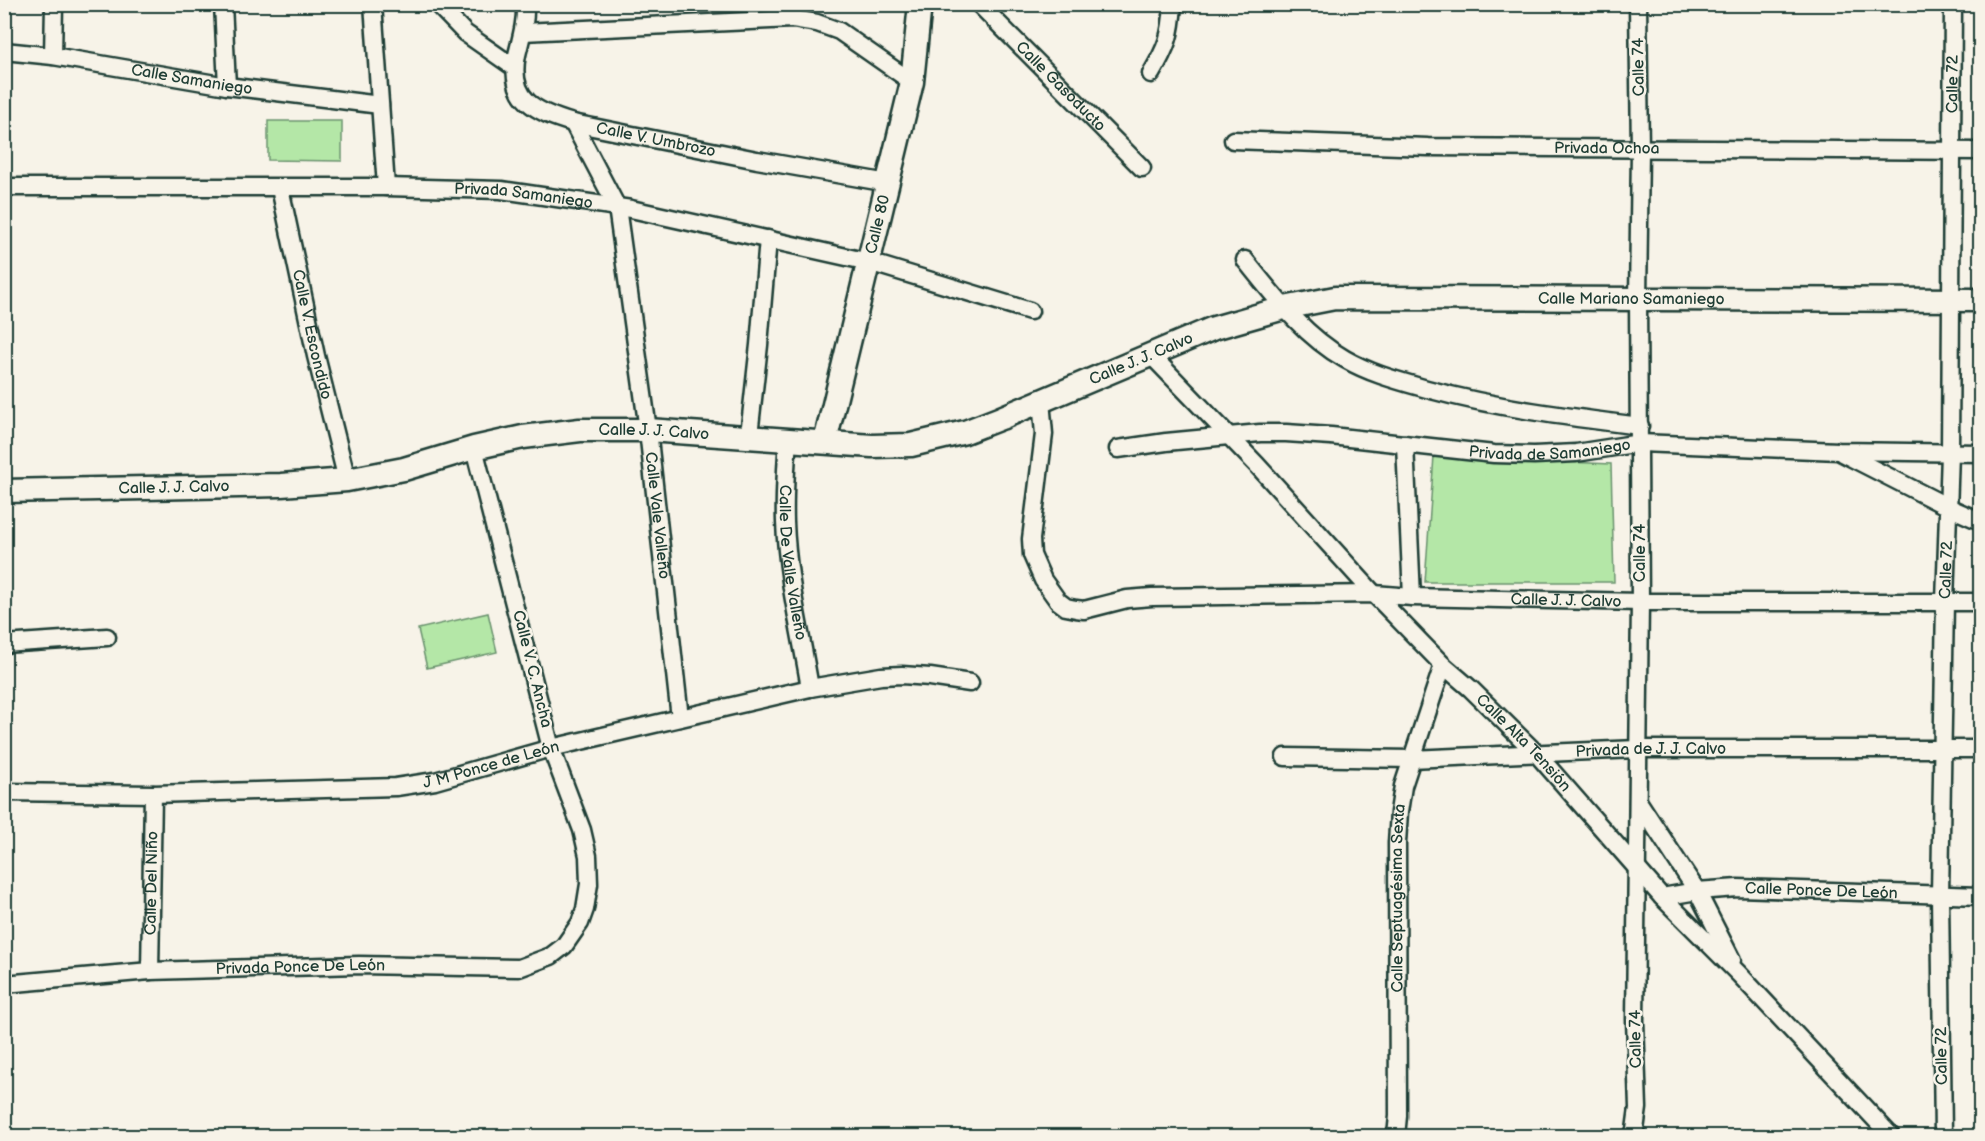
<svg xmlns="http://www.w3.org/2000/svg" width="1985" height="1141" viewBox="0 0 1985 1141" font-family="'Balsamiq Sans',sans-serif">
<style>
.green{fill:#b4e7a7;stroke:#6a926e;stroke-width:1.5}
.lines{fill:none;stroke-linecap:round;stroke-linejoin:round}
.street-casing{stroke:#1f3d34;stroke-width:21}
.secondary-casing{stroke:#1f3d34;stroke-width:27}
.street{stroke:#f7f3e8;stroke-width:16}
.secondary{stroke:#f7f3e8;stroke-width:22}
.labels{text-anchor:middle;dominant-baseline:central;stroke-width:5;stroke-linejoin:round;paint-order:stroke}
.street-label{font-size:16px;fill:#1f3d34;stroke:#f7f3e8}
</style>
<rect width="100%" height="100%" fill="#f7f3e8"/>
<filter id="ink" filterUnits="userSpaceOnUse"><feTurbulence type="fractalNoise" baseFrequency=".0167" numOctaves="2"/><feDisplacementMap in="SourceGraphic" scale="12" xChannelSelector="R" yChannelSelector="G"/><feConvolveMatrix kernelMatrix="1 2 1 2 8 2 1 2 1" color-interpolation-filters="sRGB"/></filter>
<g filter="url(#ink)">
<path class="green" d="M268,121H342V161L268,160Z
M1434,456L1611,464L1614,582H1425Z
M488,613L497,652L427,668L418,629Z"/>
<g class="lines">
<g class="street-casing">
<g id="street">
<path d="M223,4L227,86"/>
<path d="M373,4L386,187"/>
<path d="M437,4L465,33L515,68"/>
<path id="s1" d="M525,4C526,22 521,38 517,55C508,100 536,112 573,123L757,160L888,183"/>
<path id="s2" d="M979,4L1142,168"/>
<path d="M523,32L793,19L817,23L839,31L912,82"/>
<path id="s3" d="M4,51L53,56L227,86L380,105"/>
<path d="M53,56L54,4"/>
<path d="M1151,74C1167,47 1171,36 1173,4"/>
<path id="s4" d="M573,123L617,207L648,430L680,718"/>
<path id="s5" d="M1233,140L1428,147L1980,151"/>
<path id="s6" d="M4,187H386L501,190L631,209L869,262L1030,311"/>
<path id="s7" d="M280,188L316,356L347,480"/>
<path d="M1245,260C1274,296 1304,336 1345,359C1371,374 1399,381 1427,389C1497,408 1568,417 1640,426"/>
<path id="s8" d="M1151,355L1257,465L1374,594L1443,665L1471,689L1536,753L1662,897L1739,974L1891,1136"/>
<path id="s9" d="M1041,401L1044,434L1031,539L1032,555L1043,580L1058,601L1066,607L1076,609L1084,610L1127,599L1152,597L1374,594L1412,597L1640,602H1980"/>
<path d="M749,435L759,345L768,239"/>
<path id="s10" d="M788,439C786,466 784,494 785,522C787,578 801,633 810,688"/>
<path d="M1405,444L1412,597"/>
<path id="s11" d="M1118,449L1166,442L1260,433H1286L1331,436L1494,454L1534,455L1576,453L1640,443L1839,451L1980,453"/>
<path d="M1842,453L1948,507L1980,521"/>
<path d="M4,644L107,637"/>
<path id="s12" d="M1285,757L1411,759L1637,749H1980"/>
<path id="s13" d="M4,792L153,794L396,787L435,781L551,748L810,688L881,676L902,675L930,677L970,683"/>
<path d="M1638,801L1697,891L1732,960"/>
<path id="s14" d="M1662,897L1697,891L1738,888L1980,896"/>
<path id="s15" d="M150,971L153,794"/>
<path id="s16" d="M4,984L150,971L359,965L519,968L551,956L564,946L580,923L585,909L589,884L588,856L582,830L551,748L474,448"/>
<path id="s17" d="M1396,1136L1398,1116L1397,843L1399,812L1403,786L1443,665"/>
<path d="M1632,1136L1635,1130L1638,1108L1635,1020L1640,602L1638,300L1640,150L1638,4"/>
<path id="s18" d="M1943,1136L1940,895L1945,602L1950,453L1953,4"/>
</g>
</g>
<g class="secondary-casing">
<g id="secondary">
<path id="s19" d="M825,442L912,82L920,4"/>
<path id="s20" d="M4,491L281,485L347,480L404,469L474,448L523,437L580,430H648L872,446L911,445L965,432L1001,418L1214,328L1284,308L1335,298L1980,300"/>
</g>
</g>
<use href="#street" class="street"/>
<use href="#secondary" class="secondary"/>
</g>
</g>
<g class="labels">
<g class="street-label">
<text transform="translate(1639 67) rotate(-91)">Calle 74</text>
<text stroke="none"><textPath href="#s3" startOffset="190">Calle Samaniego</textPath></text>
<text stroke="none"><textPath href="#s18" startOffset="1052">Calle 72</textPath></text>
<text stroke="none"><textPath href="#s2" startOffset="116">Calle Gasoducto</textPath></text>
<text stroke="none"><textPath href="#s1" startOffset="237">Calle V. Umbrozo</textPath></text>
<text stroke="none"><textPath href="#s5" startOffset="374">Privada Ochoa</textPath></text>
<text stroke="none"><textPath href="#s6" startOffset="520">Privada Samaniego</textPath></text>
<text stroke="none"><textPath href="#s19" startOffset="224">Calle 80</textPath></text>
<text stroke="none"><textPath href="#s20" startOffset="1660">Calle Mariano Samaniego</textPath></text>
<text stroke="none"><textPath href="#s7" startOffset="150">Calle V. Escondido</textPath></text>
<text stroke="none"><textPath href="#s20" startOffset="1160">Calle J. J. Calvo</textPath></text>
<text stroke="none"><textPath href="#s20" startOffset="656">Calle J. J. Calvo</textPath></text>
<text stroke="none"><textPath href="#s11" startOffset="434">Privada de Samaniego</textPath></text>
<text stroke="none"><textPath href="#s20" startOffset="170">Calle J. J. Calvo</textPath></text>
<text stroke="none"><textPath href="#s4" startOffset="406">Calle Vale Valleño</textPath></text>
<text transform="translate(1640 553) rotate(-90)">Calle 74</text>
<text stroke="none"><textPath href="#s10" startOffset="124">Calle De Valle Valleño</textPath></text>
<text stroke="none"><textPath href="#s18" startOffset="566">Calle 72</textPath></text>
<text stroke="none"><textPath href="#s9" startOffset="720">Calle J. J. Calvo</textPath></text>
<text transform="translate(532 669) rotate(76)">Calle V. C. Ancha</text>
<text stroke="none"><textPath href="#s8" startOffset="538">Calle Alta Tensión</textPath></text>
<text stroke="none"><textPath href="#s12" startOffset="366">Privada de J. J. Calvo</textPath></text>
<text stroke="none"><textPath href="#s13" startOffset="490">J M Ponce de León</textPath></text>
<text stroke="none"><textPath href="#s15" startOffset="88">Calle Del Niño</textPath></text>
<text stroke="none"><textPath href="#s14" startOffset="160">Calle Ponce De León</textPath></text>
<text stroke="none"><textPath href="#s17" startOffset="238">Calle Septuagésima Sexta</textPath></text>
<text stroke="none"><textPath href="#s16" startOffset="297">Privada Ponce De León</textPath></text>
<text transform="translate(1636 1039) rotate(-91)">Calle 74</text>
<text transform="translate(1942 1056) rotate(-91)">Calle 72</text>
</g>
</g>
<rect width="1985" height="1141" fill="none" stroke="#f7f3e8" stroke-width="24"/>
<rect x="12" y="12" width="1961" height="1117" fill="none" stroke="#1f3d34" stroke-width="2" filter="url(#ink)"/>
</svg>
